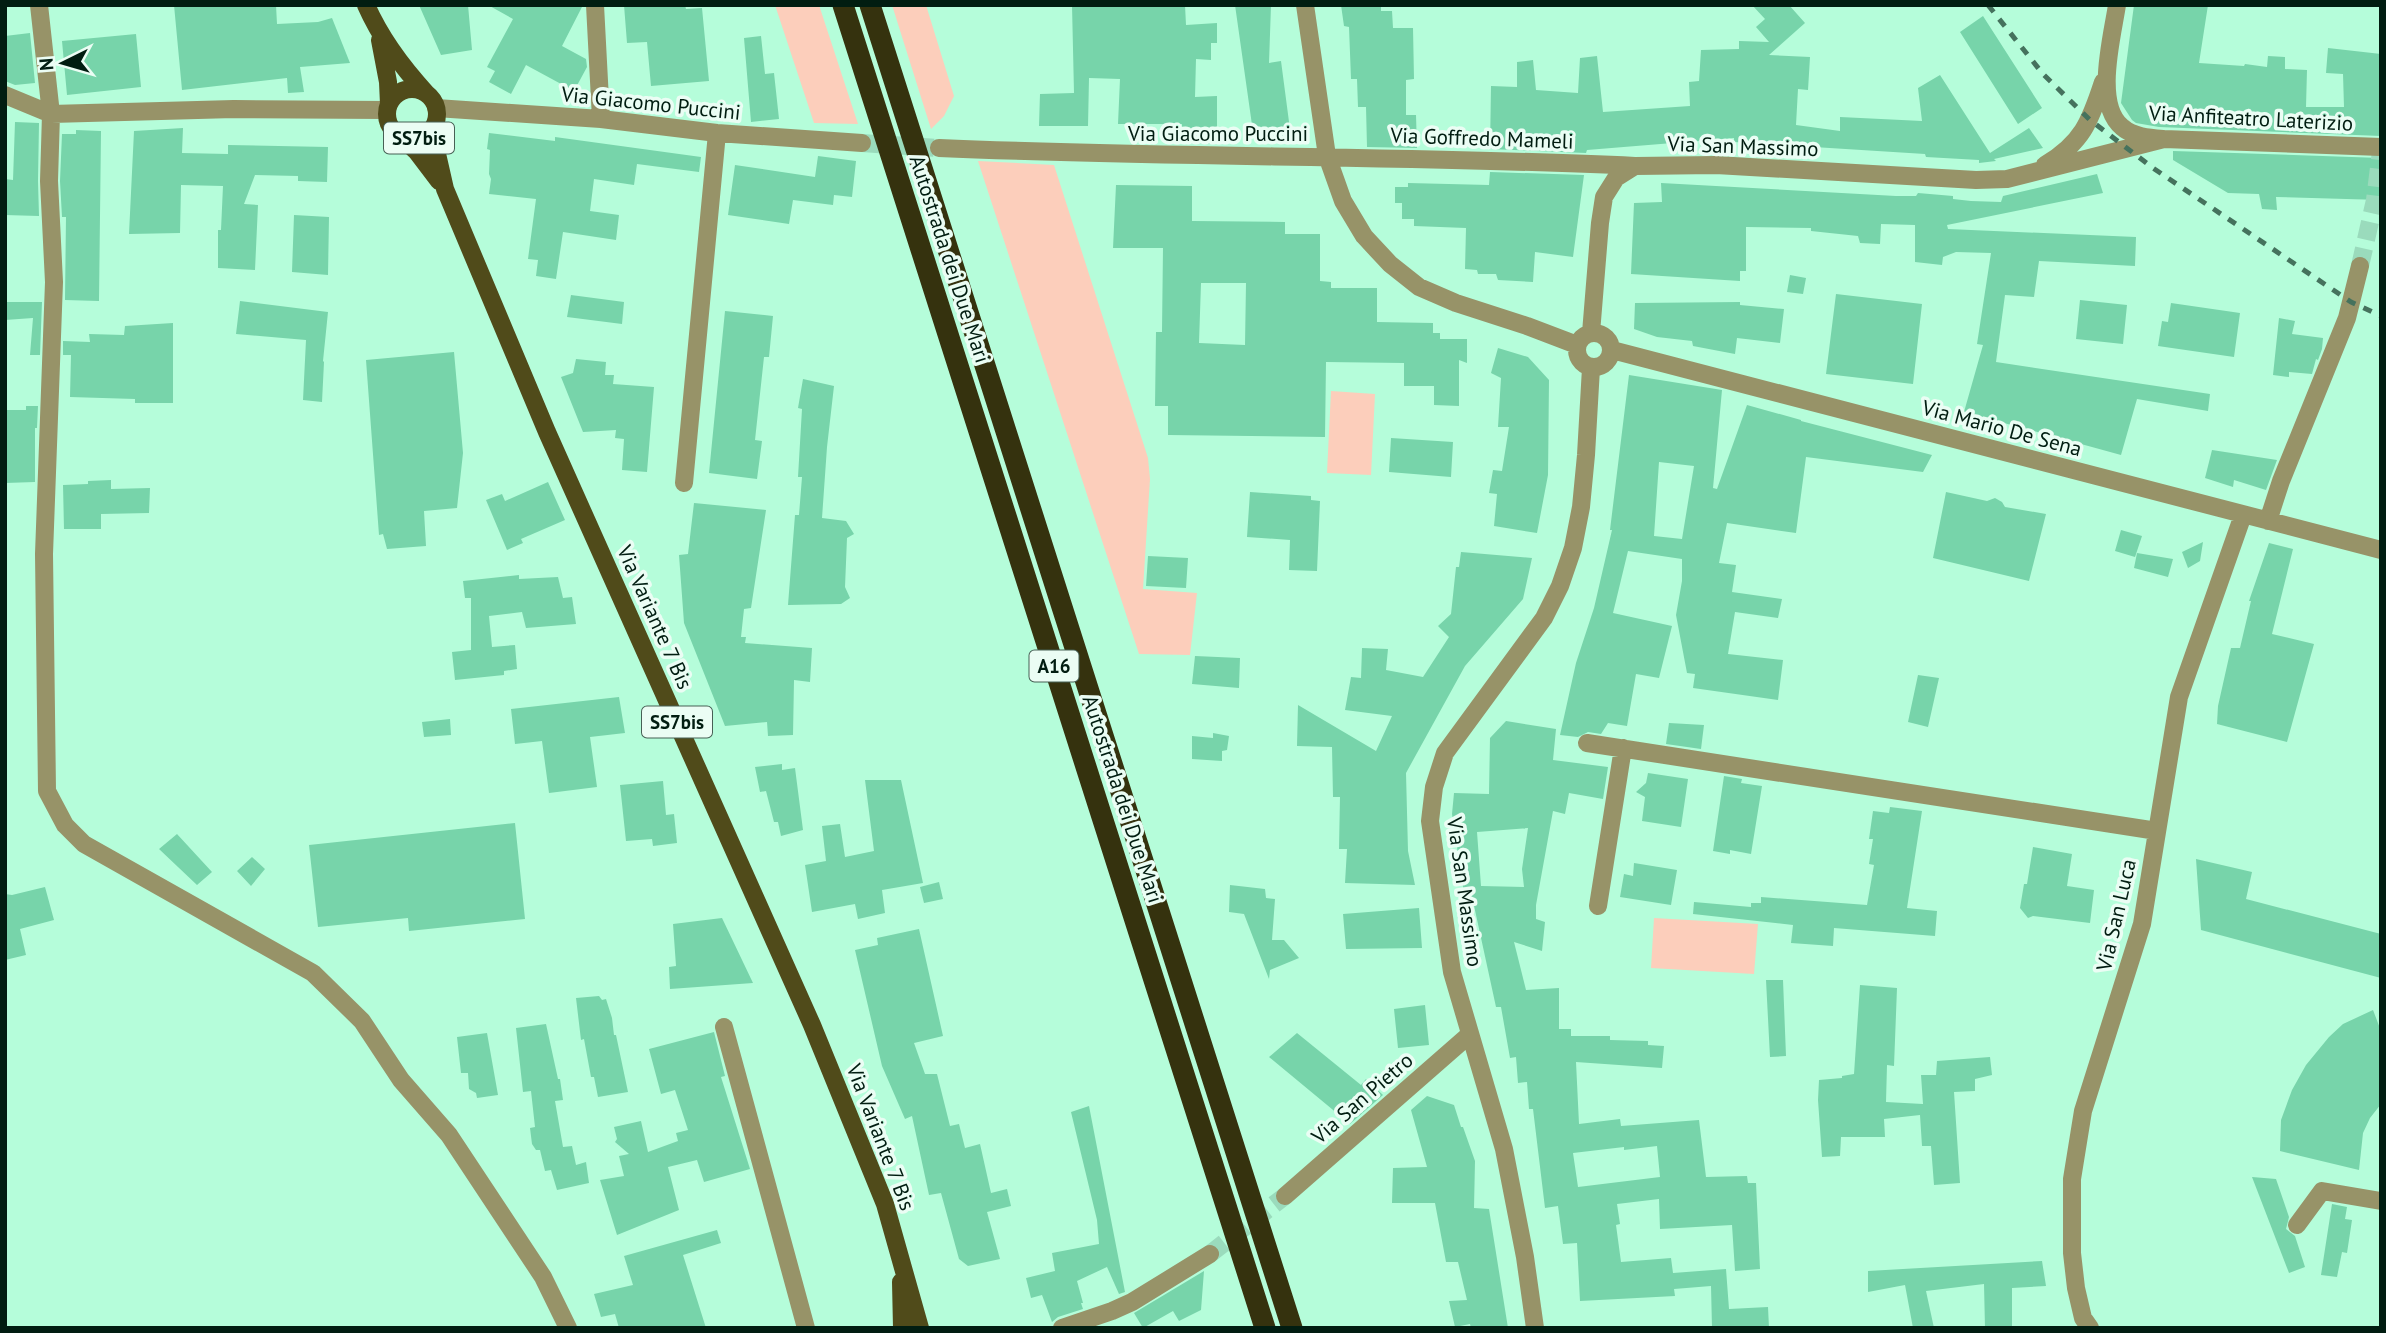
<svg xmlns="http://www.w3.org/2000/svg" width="2386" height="1333" viewBox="0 0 2386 1333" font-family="'PT Sans',sans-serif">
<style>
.green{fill:#fccebb}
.building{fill:#77d4aa;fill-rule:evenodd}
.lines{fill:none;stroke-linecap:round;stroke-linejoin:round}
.street-tunnel{stroke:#9adbbc;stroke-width:18;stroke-dasharray:18 9;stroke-linecap:butt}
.street{stroke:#979368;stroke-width:18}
.primary{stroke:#504b1a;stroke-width:18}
.highway{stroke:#35320e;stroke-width:21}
.rail{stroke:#45725d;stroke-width:5;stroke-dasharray:9 9;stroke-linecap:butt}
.labels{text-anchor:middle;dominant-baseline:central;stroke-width:7;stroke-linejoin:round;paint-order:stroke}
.shield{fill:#ebfdf4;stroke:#476055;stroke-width:2}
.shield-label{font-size:19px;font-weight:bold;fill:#011d11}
.street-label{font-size:21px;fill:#011d11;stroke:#ebfdf4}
</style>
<rect width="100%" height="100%" fill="#b5fdda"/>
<path class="green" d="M775,5H819L858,124L814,123Z
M892,5H926L954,96L944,116L931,129Z
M978,161L1054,165L1148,458L1150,479L1143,589L1197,593L1190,655L1139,654Z
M1331,391L1375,394L1371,475L1327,473Z
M1654,918L1758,924L1754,974L1651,968Z"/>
<path class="building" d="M174,5H276L277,24L318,22L332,18L350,63L300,67L304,92L288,93L287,78L182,90Z
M419,5H468L472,50L441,55Z
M488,5H583L562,46L586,59L587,67L574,91L526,65L511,94L489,82L495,71L487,67L513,19Z
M624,5H685L686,9L702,8L709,81L651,86L647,42L627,43Z
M1072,5H1185L1186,25L1217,23V43H1211V60L1196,59L1195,97L1217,96V144L1182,143V124H1118L1120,79L1089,78L1088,126H1039L1040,94L1074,93Z
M1235,5H1271L1269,63L1281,61L1291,137L1254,139Z
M1341,5H1381V11H1392L1393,28H1413L1414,79L1406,80V115H1416L1417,148L1367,147L1366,107H1358L1357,79H1351L1349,27L1344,26Z
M1752,5H1789L1805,23L1769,55L1810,57L1808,90L1798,89L1796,125L1840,131V117L1922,121L1918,88L1940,75L1990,153L2029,128L2043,148L1994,159L1996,161L1979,163V160L1926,157L1925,154L1734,142V138L1587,150L1586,153L1490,149L1491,86L1517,87V62L1533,60L1536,90L1578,93L1580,58L1597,56L1603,112L1690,106L1689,82L1699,81L1701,50L1739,49V41L1769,42L1756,27L1765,19Z
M2134,5H2208L2199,63L2244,66L2245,64L2267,67L2268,56L2285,57V69L2307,70L2306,107H2344L2343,74L2326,73L2328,48L2381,54V136L2159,127L2136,123L2132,120L2121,103Z
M1983,16L2042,108L2018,124L1960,32Z
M30,33L35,83L15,85L5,81V36Z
M136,34L141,87L67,95L62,41Z
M761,36L765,74L774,73L779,119L751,122L744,38Z
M15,122L39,123L38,181L39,216L5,215V179L13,180Z
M183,128L182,153L228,154V145L328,147L327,182L298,181V176L255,175L244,204L258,205L255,270L218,268V230H221L223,186L181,185L180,233L129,234L134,131Z
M76,130L101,131L99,301L65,300L66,217H62L60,181L62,134H76Z
M489,133L555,141V137L701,157L699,172L637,164L634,185L594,179L590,211L619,215L616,240L563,232L556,279L536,276L538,260L528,259L536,199L489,194L491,179L489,174L490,150L487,149Z
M2173,151L2381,158V200L2276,197L2277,210L2262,209L2259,194L2228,193L2173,160Z
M818,156L856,161L852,197L834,195L833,205L793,200L789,224L728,215L735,165L815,177Z
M1490,172L1584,175L1573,257L1535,252L1533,282L1498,280L1496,274H1478L1477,270L1465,269L1466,228L1414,226V219H1402V203H1395V187H1408V183L1489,185Z
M2097,174L2103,193L1947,225L1948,229L2136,237L2135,266L2039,261L2034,297L2005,295L1996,362L2210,394L2208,411L2137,399L2121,455L1964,412L1983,345L1977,344L1991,253L1956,252L1943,257L1942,265L1915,262V225L1881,224L1880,244L1860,243L1858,236L1811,231V228L1746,227V271H1740V281L1631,274L1634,203L1662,202L1661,183L1896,196H1916L1918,193L1953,196V199L1971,201L2001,202L2003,196Z
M1116,185L1192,186V221L1285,222V234H1320V281L1331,282V288H1377V322L1433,323V333H1440V339H1467V363L1459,360V406L1434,405V386H1404V363L1326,362L1325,437L1168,435V406H1155L1156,332H1162L1163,248H1113ZM1201,283H1246L1245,345L1199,343Z
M294,215L329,217L328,275L292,272Z
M1790,275L1806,278L1803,294L1787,292Z
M1836,294L1922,304L1913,384L1826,374Z
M571,295L624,302L622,324L567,317Z
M2080,300L2127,305L2123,344L2076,339Z
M240,301L328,312L323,361L324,362L322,402L303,400L306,340L236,334Z
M5,302H42L40,355H30L33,318L5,320Z
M1740,302V305L1784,309L1780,343L1737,338L1735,354L1693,346L1692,341L1657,337L1634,329L1635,303Z
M2171,303L2240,313L2234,357L2158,346L2162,321L2168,322Z
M725,311L773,316L769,357H764L755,440L762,441L757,479L709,473Z
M2279,318L2295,321L2292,334L2323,338L2322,349L2318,360L2316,359L2312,374L2289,372V377L2273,375Z
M173,323V403H135V399L70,397L71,355H63V341L90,342L89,334L124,335L125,326Z
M1498,348L1528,357L1549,380L1548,475L1537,533L1494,526L1497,494L1489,493L1493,470L1502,471L1509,427H1498L1501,378L1491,373Z
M454,352L463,453L457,508L424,511L426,546L387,549L383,534L379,535L366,360Z
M576,359L606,362L605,375H614L613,384L654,387L647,472L622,470L624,439L615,438L616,430L583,432L561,377L573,373Z
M1629,375L1722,390L1713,488L1717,489L1747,405L1801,420V421L1932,455L1923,472L1806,457L1796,533L1727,523L1719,563L1736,565L1732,592L1782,599L1778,618L1735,612L1728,654L1783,660L1778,700L1693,688L1695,674L1687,673L1676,615L1682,581V559L1628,551L1613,613L1672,626L1659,678L1636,674L1627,726L1608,723L1601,734L1588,732L1578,737L1560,735L1576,663L1594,608L1612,530H1610ZM1659,462L1694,466L1682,539L1654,536Z
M803,379L834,386L827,447L822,518L846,521L854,534L847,538L845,587L850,598L841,604L788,605L795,515H799L802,477H798L802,409L798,408Z
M26,406H38L37,428H35V482L5,483V410H26Z
M1391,438L1453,442L1451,477L1389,472Z
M2212,450L2277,460L2266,490L2234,480L2233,487L2205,478Z
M111,480V489L150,488L149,513L101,514V529H64L63,485L88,484V481Z
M548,482L565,520L521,539L523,543L507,550L486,500L502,494L505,501Z
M1250,492L1311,496V500L1320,501L1317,571L1289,570L1290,540L1247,537Z
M1946,492L1987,501L1995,498L2002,502L2005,507L2046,514L2029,581L1933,558Z
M694,503L766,510L751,608L744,609L741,637H746L745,643L812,648L810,682L794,680L793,735L768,736L767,722L725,726L684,623L679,555L688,554Z
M2121,530L2142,536L2135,557L2115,551Z
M2203,542L2200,561L2188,568L2182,552Z
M2269,543L2293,549L2272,634L2314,644L2287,742L2217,724L2218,706L2231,648H2240L2251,601H2249Z
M1461,552L1532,558L1523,599L1465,666L1406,773L1408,851L1415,885L1345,883L1347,849H1339L1340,797H1333L1332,747L1297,746L1298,705L1376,751L1392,716L1345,710L1351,677L1361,678L1362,648L1388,649L1386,670L1423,677L1449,637L1438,626L1451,614L1456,567H1459Z
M2137,553L2173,559L2168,577L2134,568Z
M1148,556L1188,558L1186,588L1146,586Z
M519,575V579L558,577L563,598L572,597L576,624L526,628L522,612L489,616L492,647L515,645L517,669L504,671V675L455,680L452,652L471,650V598H465L463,581Z
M1195,656L1240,658L1239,688L1192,684Z
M1918,675L1939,678L1928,727L1908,722Z
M619,697L625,733L590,737L597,787L549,793L542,741L515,744L511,709Z
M450,719L451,735L424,737L422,722Z
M1506,721L1556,729L1553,760L1608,767L1603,799L1569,793L1565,814L1553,811L1536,905V919L1545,922L1542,951L1514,942L1526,990L1559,988V1029H1571V1036H1610V1040L1648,1041V1045L1664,1046L1662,1068L1576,1062L1579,1124L1620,1119L1621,1126L1699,1120L1706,1177L1747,1176L1748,1183H1756L1760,1269L1735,1271L1732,1225L1660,1229L1659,1199L1617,1204L1620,1224L1616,1225L1621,1262L1671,1258L1673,1273L1726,1269L1729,1309L1768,1307L1769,1328H1712L1711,1286L1674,1289L1675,1296L1580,1301L1577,1243L1563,1244L1558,1206L1545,1208L1533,1109H1529L1527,1082L1518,1083L1516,1057L1510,1058L1501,1007H1496L1473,901L1465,900L1452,814L1454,793L1489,794L1490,738ZM1528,828L1522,869L1524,887L1481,886L1477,832ZM1657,1146L1660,1177L1578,1187L1573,1153L1624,1147V1150Z
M1669,723L1704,725L1701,749L1666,744Z
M1213,733L1229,736L1227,750L1222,751V761L1192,759V736L1213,738Z
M782,764V770L795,768L803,830L781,836L778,822H774L766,791L760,792L755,767Z
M1648,773L1688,779L1681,827L1642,821L1645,797L1636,792L1646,783Z
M1724,776L1742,779L1741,783L1762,786L1751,854L1730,850V854L1713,851Z
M865,780H901L923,883L882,890L885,913L858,919L855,904L812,912L805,865L826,861L822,826L840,824L845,857L874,851Z
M663,781L666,815L674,814L677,843L653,846L652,839L626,841L620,785Z
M1890,807L1922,811L1907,908L1937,911L1935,936L1834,928L1833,946L1791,943L1793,925L1693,914L1694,902L1751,907V903H1761V897L1867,905L1874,865L1869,864L1873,839H1869L1873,811L1889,813Z
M515,823L525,919L409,931L408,918L318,927L309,845Z
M177,834L212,872L197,885L159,849Z
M2033,847L2072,854L2067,886L2094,890L2090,923L2033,916L2028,918L2020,908L2024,884H2027Z
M252,857L265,869L251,886L237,871Z
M2196,859L2252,872L2246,899L2381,934V978L2201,930Z
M1634,863L1677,870L1671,905L1620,897L1624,874L1633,876Z
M939,882L943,899L924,903L920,887Z
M1230,885L1265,889L1266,898L1275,899L1272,940H1284L1299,958L1270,970L1269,979L1244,914L1229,912Z
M45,887L54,920L20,929L26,955L5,960V894L12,895Z
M1419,908L1422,948L1346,949L1343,914Z
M722,918L753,983L670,989L669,967L676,966L673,924Z
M919,929L943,1036L914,1043L925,1074H937L950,1126L959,1124L965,1148L980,1144L991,1193L1007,1189L1011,1206L987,1212L1000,1259L968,1266L959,1259L941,1193L929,1195L912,1116L905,1119L882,1066L855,950L878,945L877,938Z
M1766,980H1783L1786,1056L1770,1057Z
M1860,985L1897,988L1894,1066L1887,1065L1886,1102L1923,1104L1921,1075H1936L1937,1061L1990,1057L1992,1075L1975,1079V1091L1954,1092L1960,1183L1934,1185L1931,1146H1922L1920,1115L1884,1119L1885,1137H1841L1840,1156L1822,1157L1818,1100L1819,1080L1842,1078V1076L1854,1074Z
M599,996L602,1000L606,999L612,1018L614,1035H616L628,1092L598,1097L594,1077H591L584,1039L581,1040L576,998Z
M1425,1005L1429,1045L1398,1048L1394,1009Z
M2373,1010L2381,1031V1104L2370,1118L2363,1133L2359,1170L2280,1151L2281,1120L2292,1090L2306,1065L2329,1037L2343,1024Z
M546,1024L558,1079H560L563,1100L555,1101L563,1147L572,1146L576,1165L586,1162L589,1183L557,1190L551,1170L545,1171L540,1150H536L532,1144L530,1128L535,1127L531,1091L523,1092L516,1028Z
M714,1032L725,1076L721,1077L750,1169L704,1182L697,1160L668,1167L679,1210L617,1235L600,1180L624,1176L619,1156L629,1154L615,1142L617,1139L614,1127L641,1121L648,1152L678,1141L676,1133L688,1130L675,1090L661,1094L649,1049Z
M487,1033L498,1095L477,1098L476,1093L469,1089L468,1073H461L457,1037Z
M1297,1033L1361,1085L1366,1079L1383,1095L1350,1124L1269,1057Z
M1427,1096L1454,1105L1461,1127H1463L1475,1161L1474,1208L1489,1209L1508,1328H1471L1470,1324L1455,1327L1449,1301L1467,1300L1458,1262H1446L1435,1203H1392L1393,1168L1427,1167L1411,1110Z
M1089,1106L1125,1292L1119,1294L1107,1267L1077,1281L1083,1303H1081L1083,1309L1058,1317L1052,1322L1042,1295L1031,1298L1026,1278L1055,1271L1052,1253L1099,1244L1097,1220L1071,1112Z
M2252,1177L2276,1179L2289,1217L2286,1229L2295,1236L2305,1267L2289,1273Z
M2332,1204L2347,1207L2345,1219L2352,1220L2347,1253L2342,1252L2337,1277L2321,1275Z
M717,1230L721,1243L683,1255L706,1328H619L615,1314L601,1317L594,1294L633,1285L624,1256Z
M2042,1261L2046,1286L2012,1288V1328H1985L1984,1284L1926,1291L1934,1328H1913L1905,1285L1868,1292V1271Z
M1204,1271L1201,1310L1179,1321L1173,1311L1143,1328L1134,1313Z"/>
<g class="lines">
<path class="street-tunnel" d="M862,143L939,148
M2360,266L2375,200L2381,151
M1210,1254L1285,1196"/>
<path class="street" d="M39,5L51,114L49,181L54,282L44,554L47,791L65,825L84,844L313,973L362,1021L401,1080L449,1135L543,1277L568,1328
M595,5L601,119
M1305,5L1327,156L1343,201L1364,236L1390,264L1419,287L1456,303L1527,326L1577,345
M2117,5C2112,38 2094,104 2122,127C2133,137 2150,138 2164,139L2381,147
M5,95L51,114L234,109L387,110
M436,108L601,119L717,133L862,143
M939,148C1171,158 1403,155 1635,166
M2045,165C2082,143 2090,122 2103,82
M1577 350a17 17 0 1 1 34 0a17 17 0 1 1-34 0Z
M1591,333L1600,223L1604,197L1616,178L1635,166L1716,165L1976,180L2007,179L2164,139
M1612,350L2381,550
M684,483L717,133
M2268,521L2281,481L2347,318L2360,266
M1587,743L2157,831
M1598,906L1623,748
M724,1027L806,1328
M1285,1196L1469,1035
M2297,1225L2322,1191L2381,1201
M1062,1328L1112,1311L1132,1302L1210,1254
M1535,1328L1525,1257L1504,1149L1452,972L1430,821L1434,787L1445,753L1544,618L1560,586L1573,548L1581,507L1586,455L1591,368
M2090,1328L2083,1318L2076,1288L2072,1253V1179L2083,1111L2142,924L2179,697L2243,515"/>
<path class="primary" d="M366,5C381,39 401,66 427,94
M380,40L388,82L389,104
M387 114a25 25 0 1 1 50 0a25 25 0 1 1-50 0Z
M436,121L435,145L445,189L547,432L812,1025L885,1204L920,1328
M400,136L417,152L439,181
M901,1282L902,1328"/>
<path class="highway" d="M843,5L1265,1328
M870,5L1292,1328"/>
<path class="rail" d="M1988,5L2043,74L2090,120L2153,168L2351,302L2381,316"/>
</g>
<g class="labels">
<g class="shield">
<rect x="384" y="122.5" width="70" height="31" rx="5"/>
<rect x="1029.5" y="650.5" width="49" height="31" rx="5"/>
<rect x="642" y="706.5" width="70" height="31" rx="5"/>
</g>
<g class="shield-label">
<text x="419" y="138">SS7bis</text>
<text x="1054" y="666">A16</text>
<text x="677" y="722">SS7bis</text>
</g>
<g class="street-label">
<text transform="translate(651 103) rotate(6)">Via Giacomo Puccini</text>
<text transform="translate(2251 118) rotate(3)">Via Anfiteatro Laterizio</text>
<text x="1218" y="133">Via Giacomo Puccini</text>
<text transform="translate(1482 138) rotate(2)">Via Goffredo Mameli</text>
<text transform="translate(1743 146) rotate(2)">Via San Massimo</text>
<text transform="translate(950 259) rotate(72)">Autostrada dei Due Mari</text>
<text transform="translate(2002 428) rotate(15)">Via Mario De Sena</text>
<text transform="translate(655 617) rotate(66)">Via Variante 7 Bis</text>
<text transform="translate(1123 799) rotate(72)">Autostrada dei Due Mari</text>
<text transform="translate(1465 892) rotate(82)">Via San Massimo</text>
<text transform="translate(2116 915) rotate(-77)">Via San Luca</text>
<text transform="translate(1362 1098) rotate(-41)">Via San Pietro</text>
<text transform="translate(881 1137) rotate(69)">Via Variante 7 Bis</text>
</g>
</g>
<rect width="2386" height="1333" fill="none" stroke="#011d11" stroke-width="14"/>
<g transform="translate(63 63) rotate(265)" stroke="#ebfdf4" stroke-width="5" paint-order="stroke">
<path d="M0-5L12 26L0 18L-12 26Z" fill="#011d11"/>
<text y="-10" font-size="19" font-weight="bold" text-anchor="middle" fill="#011d11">N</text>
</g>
</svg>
